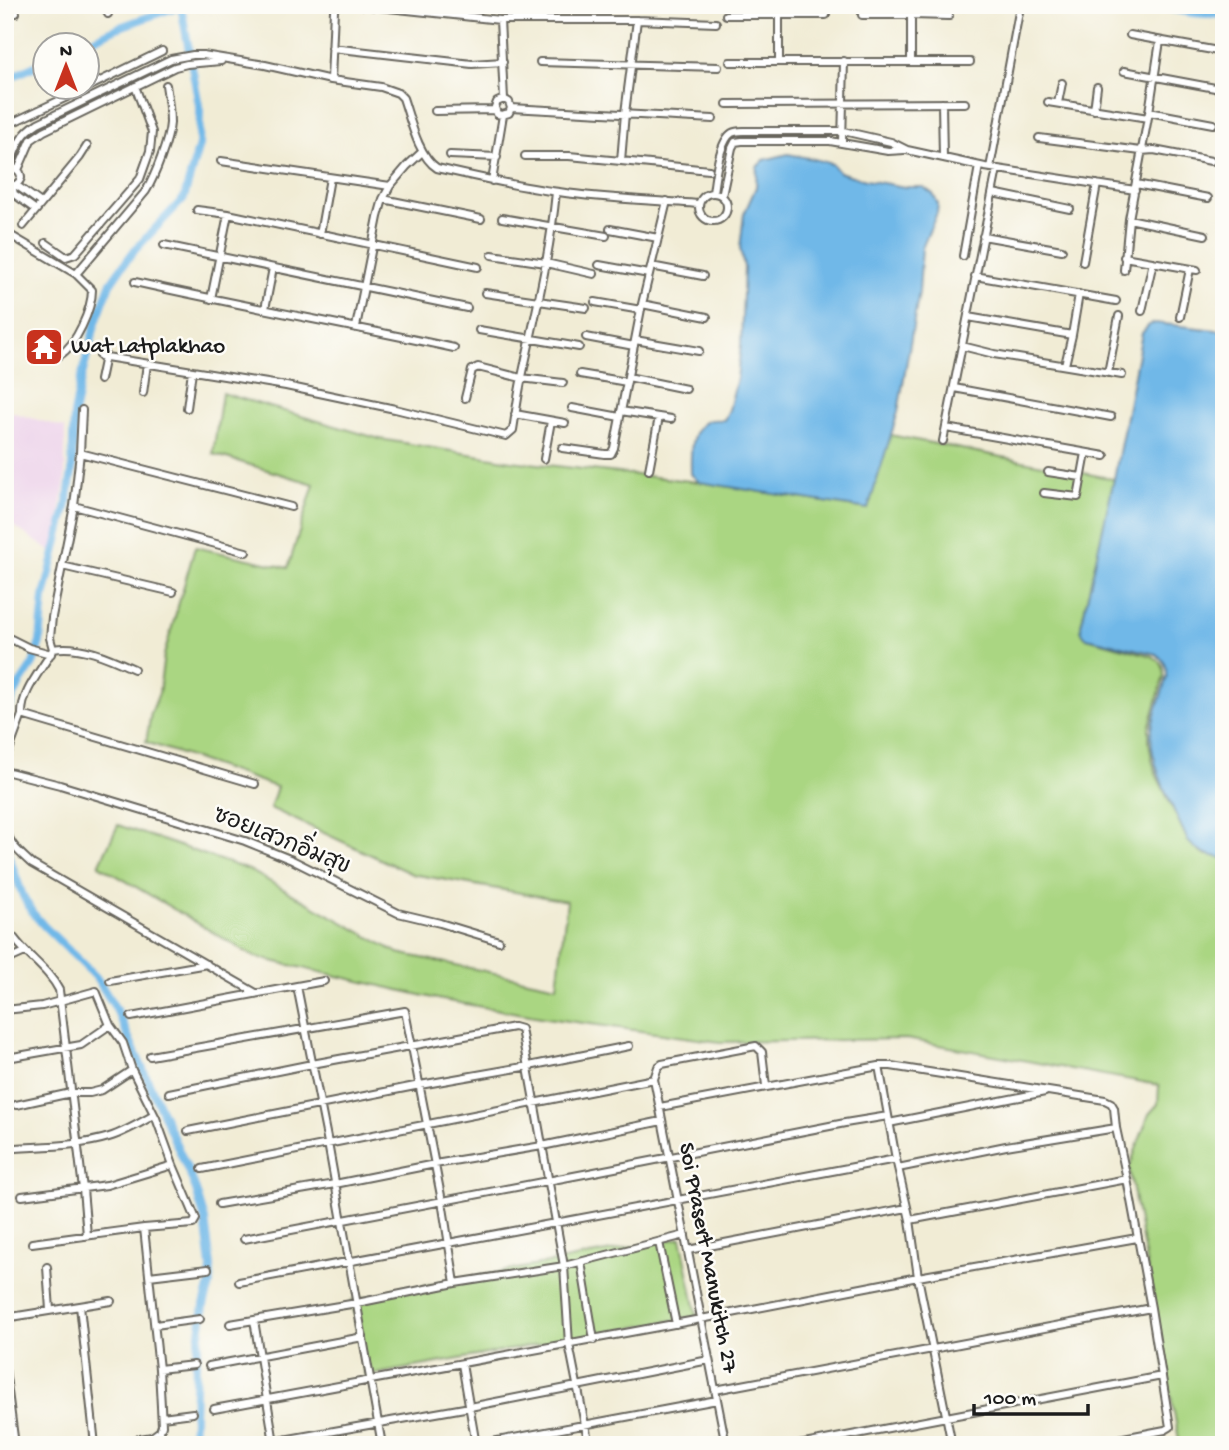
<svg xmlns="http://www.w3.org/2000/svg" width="1229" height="1450" viewBox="0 0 1229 1450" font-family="'Gochi Hand','Playpen Sans Thai',sans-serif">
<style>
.built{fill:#ecd1ea}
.green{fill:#aad682;stroke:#63794f;stroke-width:2}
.water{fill:#70b8e8;stroke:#466a82;stroke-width:2}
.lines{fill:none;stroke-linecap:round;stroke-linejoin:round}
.canal{stroke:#70b8e8;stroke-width:8}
.street-casing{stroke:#67655d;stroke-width:10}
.street{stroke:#fff;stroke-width:6}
.labels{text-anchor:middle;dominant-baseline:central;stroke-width:5;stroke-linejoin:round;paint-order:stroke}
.poi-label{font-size:23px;fill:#1c1c1c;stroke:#fdfcf7;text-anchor:start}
.street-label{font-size:23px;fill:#1c1c1c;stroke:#fdfcf7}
</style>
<rect width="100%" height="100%" fill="#fdfcf7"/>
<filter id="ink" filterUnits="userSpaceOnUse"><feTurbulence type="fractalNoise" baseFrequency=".0143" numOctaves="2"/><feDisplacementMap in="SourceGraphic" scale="14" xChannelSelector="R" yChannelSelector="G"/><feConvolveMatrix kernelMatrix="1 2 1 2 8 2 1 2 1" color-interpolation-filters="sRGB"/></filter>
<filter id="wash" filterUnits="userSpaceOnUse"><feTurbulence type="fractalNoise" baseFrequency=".00686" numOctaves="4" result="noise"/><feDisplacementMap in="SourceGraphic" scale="28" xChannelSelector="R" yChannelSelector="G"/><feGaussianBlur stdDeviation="1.57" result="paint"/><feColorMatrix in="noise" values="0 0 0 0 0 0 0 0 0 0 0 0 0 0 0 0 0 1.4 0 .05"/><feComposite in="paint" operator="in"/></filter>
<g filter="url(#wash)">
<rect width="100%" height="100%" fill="#f1ecd5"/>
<path class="built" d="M5,410L65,428V481L53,553L5,520Z"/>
<path class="green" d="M222,393L380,439L511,461L699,482L868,509L890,435L1114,479L1081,625C1081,631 1082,634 1087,638L1152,656C1161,661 1164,665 1164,676L1149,728V742L1152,760L1157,776L1188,841L1202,854L1224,858V1445H1180L1129,1168L1149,1114L1158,1104L1159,1085L906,1039L720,1042L547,1018L442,1000L255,957L99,865L118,825L249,870L398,953L557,986L567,901L412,874L270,808L277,787L146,742L151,713L159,693L164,655L195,547L288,568L314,484L213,454Z
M681,1238L697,1316L365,1376L352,1300Z"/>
<path class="water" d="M788,154L814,159L832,164L839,172L866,180L905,187H923L933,194L938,204L937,213L922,248L919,292L898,412L868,509L699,482L691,474C691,458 688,429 707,421C712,419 719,420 724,420L729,410L737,378L741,345L744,267L740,248L744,214L756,187L757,167L764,160Z
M1155,323L1224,331V858C1207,855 1199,854 1188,841C1175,811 1146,759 1152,728C1155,710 1163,693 1167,675C1167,665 1164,660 1156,654L1087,638C1082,634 1081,631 1081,626L1114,479L1142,333L1149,325Z"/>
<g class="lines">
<path class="canal" d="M1149,5L1193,13L1224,15
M79,46L117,28L182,5
M5,80L46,61
M5,722L13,697L21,682L33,664L40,642L44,597L67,504L72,472L74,415L81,379L95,325L110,284L119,271L133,252L184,198L199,145L200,111L181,6
M5,845L23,896L32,912L44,926L96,977L116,1009L194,1184L205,1220L211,1266L210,1285L204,1305L196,1362L193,1445"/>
</g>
</g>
<g filter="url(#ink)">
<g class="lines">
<g class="street-casing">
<path id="street" d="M12,5L16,13
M105,5L108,14
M361,5L500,20H637L716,23
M726,15H826
M862,15H911V61
M911,15L949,16
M500,20L504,99L509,102L511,108L509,113L502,115L497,114L495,107L497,102L504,99
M637,20L625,113L621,161L709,170
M1130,35L1218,51
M332,48L472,64L503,62
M779,61V16
M540,62L718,67
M730,62H970
M1124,71L1215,88
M331,80L334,10L337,5
M88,87L162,51
M1048,102L1148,118
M942,103L943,158
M1058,103L1062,83
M727,104L965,103
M511,108L713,119
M1094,110L1097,87
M435,111L495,110
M1149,112L1213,124
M5,126L86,88
M1224,129L1222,143L1224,147
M1039,138L1141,151L1154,150L1211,161
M842,143L844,61
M450,155L497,157
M525,156H569L621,161
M221,161L390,186
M990,168L1019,12
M8,169C17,148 18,136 38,123L171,59L193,55H203L265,65L331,80L381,87L398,93L403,98C410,118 418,156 437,168C477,177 518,187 559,192C605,199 652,200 699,204
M18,170L31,140L44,131L175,67L187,64L221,61
M492,181L503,115
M5,182C11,188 18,186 21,178C21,169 13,166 6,171
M1136,184L1208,198
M16,185L41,203
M12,186L14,194L36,210
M699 207a14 14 0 1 1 28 0a14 14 0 1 1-28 0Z
M713,193C715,178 719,141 732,133C737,130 743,131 749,131H843L891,142L907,150L985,167L1135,190
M993,193L1070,209
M722,196L732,148L735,142L742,141H830L888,151L905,150
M383,199L481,219
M197,210L228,214L478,267
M502,218L606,236
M1129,219L1205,235
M23,226L80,157L87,146
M610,229L658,238
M5,232L76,274L92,290C92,309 76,345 60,355C55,358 50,358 44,358
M320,234L330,178
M983,236L1062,250
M46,243L66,257L75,254L140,179L150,151L152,132L135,86
M164,245L467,308
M492,255L546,263L594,274
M963,256L979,166
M1124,257L1197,270
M1083,262L1097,184
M599,265L649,274
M651,266L703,276
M1124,270L1129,219L1149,112L1160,41
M76,274L146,191C155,176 169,140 170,123C170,110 168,97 166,85
M975,276L1116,301
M135,282C241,306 348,325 454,348
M485,293L586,308
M211,299L228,214
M595,302L641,310
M642,304L707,317
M265,309L273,268
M1142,311L1153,262
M968,317L1072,335
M1180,317L1190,269
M356,327L378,217L383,199L390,186L407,166L422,152
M479,330L579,347
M586,337L634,346
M635,340L699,351
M962,346L994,354L1122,375
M100,356L286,386L395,409L506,436L513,430C516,412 518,394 522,377C535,316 550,255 556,192
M1065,365L1072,335L1079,294
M1108,373L1119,316
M580,374L627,382
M628,377L686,389
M100,380L105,356
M954,388L1111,417
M143,393L147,364
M465,398L472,370L478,367L521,378L563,383
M187,408L192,371
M572,408L620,417
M621,411L671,419
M515,414L565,423
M946,428L1105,456
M943,441L997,169
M562,448L605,454H611L614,448L642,304L667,201
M80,453L291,507
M544,459L551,421
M649,470L659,417
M1048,472L1081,477
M1044,493L1078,497L1086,453
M74,506L246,552
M5,536L9,539
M62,566L173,592
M5,636L29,648L51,654
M53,649L50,638L52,617L74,506L80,453L82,410
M22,715L255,784
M5,761L22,715C21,691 43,669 53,649C80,644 110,658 134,669
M5,771L60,785L245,841L292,860L398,913L440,923L499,941
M5,824C8,844 18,851 32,864L256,993
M5,924L6,926
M14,938C28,957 49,970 59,990L83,1189L87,1235
M5,961L25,952
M110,981L207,964
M297,986L324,981
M5,1010L42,1006L96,991L110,1025L123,1043L132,1070L156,1118L173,1165L196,1219L193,1224L144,1228L32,1243
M131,1017L297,986L328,1143L382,1445
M150,1056L405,1011L442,1201L455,1283
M7,1058L81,1045L110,1025
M879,1066L896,1159L910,1220L918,1277L952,1445
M169,1093L312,1064L514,1027L521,1029L564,1266L569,1344L589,1445
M16,1105L71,1093H90L102,1090L132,1070
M660,1107L879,1066H891L1105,1100L1111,1103L1114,1108L1116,1128L1127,1179L1151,1308L1170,1427L1165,1430L1087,1445
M889,1123L1045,1092
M188,1131L420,1085L529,1066L629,1046
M16,1148C46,1146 80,1146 109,1137C125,1132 140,1123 154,1115
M898,1168L1006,1146L1116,1128
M202,1169L654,1079
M22,1196L107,1185L173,1165
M219,1204L335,1184L435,1164L542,1146L662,1121
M910,1220L1127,1179
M244,1239C444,1202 645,1162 845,1123L888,1116
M659,1242L676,1324
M688,1250L907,1208
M581,1262L594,1340
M47,1267L50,1310
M149,1276L208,1269
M239,1282C458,1241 677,1201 896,1159
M80,1306L95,1445
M5,1318L111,1301
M254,1320L274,1443
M230,1324L357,1303L455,1283L564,1266L685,1235
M155,1325L200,1319
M462,1364L476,1445
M209,1366L363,1337
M5,1369L15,1445
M159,1369L194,1365
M715,1390L1151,1308
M214,1409L701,1319L918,1277L1137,1238
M162,1417L193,1413
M105,1445L152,1437L160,1431L162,1425L159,1369L144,1228
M255,1445L470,1407L709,1360
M476,1445L717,1400
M691,1445L724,1438
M726,1445L654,1079L658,1067L662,1064L756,1046L762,1052L766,1086
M799,1445L1162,1376"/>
</g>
<use href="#street" class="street"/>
</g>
</g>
<defs>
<g id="temple-square" transform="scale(2.0125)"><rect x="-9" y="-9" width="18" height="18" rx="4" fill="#c8321e" stroke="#fdfcf7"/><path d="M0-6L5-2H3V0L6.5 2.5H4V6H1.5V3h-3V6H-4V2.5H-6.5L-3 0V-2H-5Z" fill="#fff"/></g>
</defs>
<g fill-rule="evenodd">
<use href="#temple-square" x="44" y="347"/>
</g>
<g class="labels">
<g class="poi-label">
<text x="71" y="347">Wat Latplakhao</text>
</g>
<g class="street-label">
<text transform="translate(281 842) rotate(22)">ซอยเสวกอิ่มสุข</text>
<text transform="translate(707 1258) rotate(79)">Soi Prasert Manukitch 27</text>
</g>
</g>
<rect width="1229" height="1450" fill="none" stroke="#fdfcf7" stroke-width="28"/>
<g transform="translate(66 66)"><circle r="33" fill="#fdfcf7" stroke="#a3a29f" stroke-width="2"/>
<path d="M0-5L12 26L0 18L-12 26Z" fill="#c8321e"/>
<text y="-10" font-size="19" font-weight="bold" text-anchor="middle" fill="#1c1c1c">N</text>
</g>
<path d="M974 1404v10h114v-10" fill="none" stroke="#1c1c1c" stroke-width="3.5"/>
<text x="984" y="1404" font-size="21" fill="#1c1c1c" stroke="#fdfcf7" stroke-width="5" paint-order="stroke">100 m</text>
</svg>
